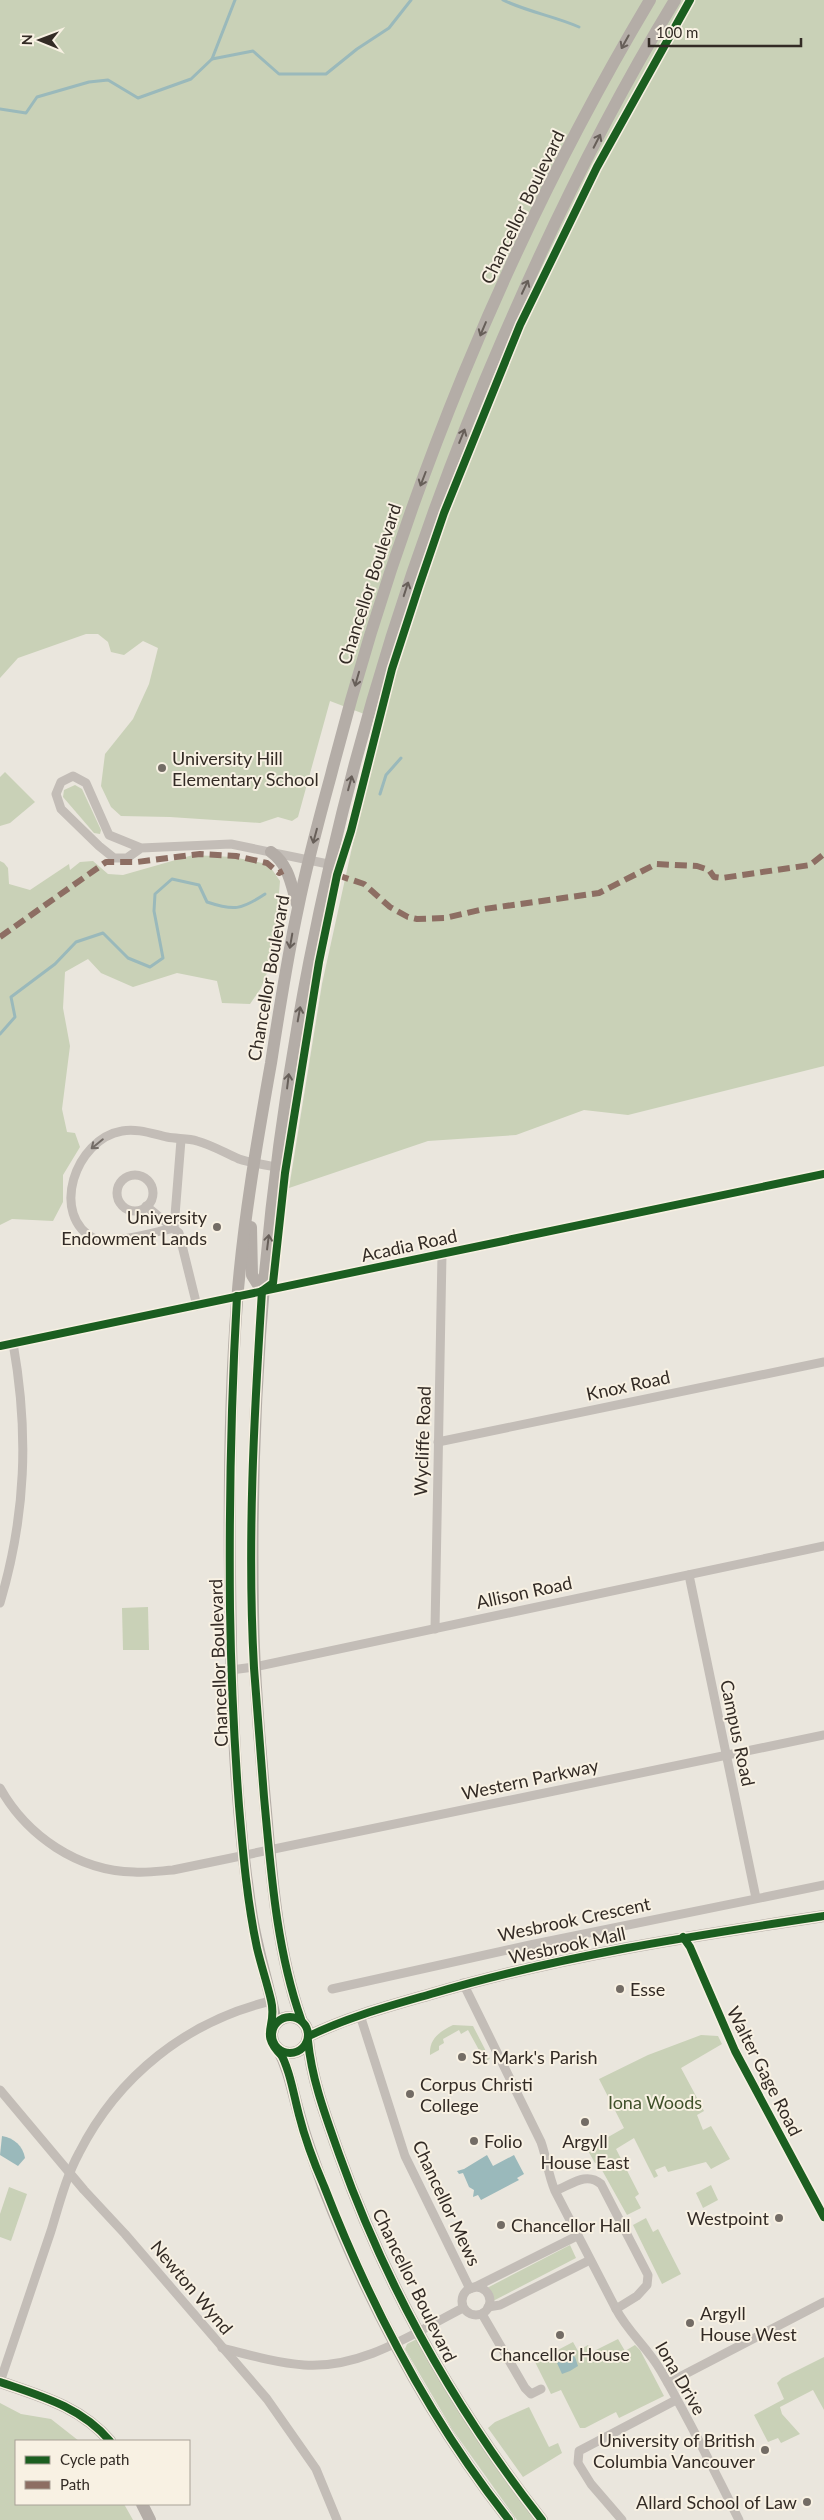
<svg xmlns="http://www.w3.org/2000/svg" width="824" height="2520" viewBox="0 0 824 2520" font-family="Lato,sans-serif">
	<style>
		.green { fill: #c9d1b7 }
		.water { fill: #9ab9bb }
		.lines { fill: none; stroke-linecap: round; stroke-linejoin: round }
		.stream { stroke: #9ab9bb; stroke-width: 3 }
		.street { stroke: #c3bdb7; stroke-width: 9 }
		.secondary { stroke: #b4ada7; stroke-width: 12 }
		.quiet { stroke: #8d6e63; stroke-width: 6; stroke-dasharray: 12 6; stroke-linecap: butt }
		.cycleway-casing { stroke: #f8f1e3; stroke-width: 11 }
		.cycleway { stroke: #1b5e20; stroke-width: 8 }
		.oneway { stroke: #675f59 }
		.oneway2 { stroke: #746d67 }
		.poi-dot { fill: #736c65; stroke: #f8f1e3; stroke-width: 2 }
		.labels { text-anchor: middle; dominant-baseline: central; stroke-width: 4; stroke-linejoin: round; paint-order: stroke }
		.street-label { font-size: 18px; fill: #332b25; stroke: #f8f1e3 }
		.poi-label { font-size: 18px; fill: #332b25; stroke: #f8f1e3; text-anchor: start }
		.park-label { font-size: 18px; fill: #3f512a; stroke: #f8f1e3 }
	</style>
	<rect width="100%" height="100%" fill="#eae6dd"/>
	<!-- green -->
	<g class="green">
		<polygon points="0,0 824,0 824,1066 628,1115 584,1110 516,1135 428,1141 289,1188 322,984 380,720 330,701 298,817 292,821 278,817 260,823 170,817 121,816 111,807 101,786 105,754 133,719 149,684 158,648 143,641 124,655 111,652 108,642 98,634 86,634 18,658 0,678"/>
		<polygon points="5,772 35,802 10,823 0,826 0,777"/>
		<polygon points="75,785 82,789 101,830 100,834 94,833 63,797 64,790"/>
		<polygon points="193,855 233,857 262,863 271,868 280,881 274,955 261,988 250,1004 222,1003 217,981 177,973 133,987 101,973 88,959 65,972 63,1008 70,1046 62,1109 67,1132 75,1133 80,1147 63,1175 63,1202 53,1221 12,1219 0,1225 0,861 4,863 8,868 9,884 30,890 69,864 70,870 80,862 93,861 108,874 123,875"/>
		<polygon points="148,1607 149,1650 123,1650 122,1608"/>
		<path d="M453,2025L473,2026L490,2059L485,2061L468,2030L461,2034L459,2030L443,2039L444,2043L439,2046V2050L430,2055C429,2039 439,2032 453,2025Z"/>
		<polygon points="701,2035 718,2036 722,2044 681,2068 704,2111 697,2115 703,2130 711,2126 730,2159 711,2169 706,2162 668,2172 665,2166 655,2170 658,2176 654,2178 634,2138 616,2149 639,2194 635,2197 641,2208 627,2215 598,2163 595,2163 587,2149 624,2128 599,2079 648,2055"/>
		<polygon points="711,2185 718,2200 703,2208 696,2193"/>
		<polygon points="9,2187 27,2194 11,2241 0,2237 0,2214"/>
		<polygon points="646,2218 653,2232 658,2229 681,2274 662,2284 633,2225"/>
		<polygon points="570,2245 576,2258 493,2301 487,2288"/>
		<polygon points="417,2339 537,2520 517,2520 452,2429 405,2349 407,2344"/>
		<polygon points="618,2339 625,2351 635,2345 640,2350 664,2396 619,2418 616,2412 585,2428 580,2428 561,2390 551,2394 535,2362 573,2342 578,2351 588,2345 592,2352"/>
		<polygon points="824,2357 824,2410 813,2390 780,2407 782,2414 800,2434 781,2443 778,2438 768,2442 754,2415 784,2399 777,2383 782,2378"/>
		<polygon points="0,2403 21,2414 51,2419 79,2441 16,2441 16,2504 124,2504 133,2520 0,2520"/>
		<polygon points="529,2407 549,2447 558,2443 562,2453 523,2477 488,2428 495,2422"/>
	</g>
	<!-- water -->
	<g class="water">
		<path d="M2,2136C14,2138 23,2146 25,2158L18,2166L0,2155Z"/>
		<polygon points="487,2155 493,2166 514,2155 524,2174 517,2178 519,2180 481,2200 478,2195 473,2197 474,2190 469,2187 463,2173 459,2174 457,2171 464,2169"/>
		<polygon points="571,2355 575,2357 578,2366 570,2371 562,2374 557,2363"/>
	</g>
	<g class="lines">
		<!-- stream -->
		<g class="stream">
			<path d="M503,0C528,12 554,16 579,27"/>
			<polyline points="212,59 235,0"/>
			<polyline points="0,109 26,113 37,97 89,82 108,80 138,98 191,79 212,59 253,51 279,74 326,74 357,49 389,28 411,0"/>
			<polyline points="380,794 386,775 401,758"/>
			<path d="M0,1034L15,1017L11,997L55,964L76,942L103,933L128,958L150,967L163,958L154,911L155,894L172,879L199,885L207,902C234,911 241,910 265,894"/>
		</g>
		<!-- street -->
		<g class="street">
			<polyline points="141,848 127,858 114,858 99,846 61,809 56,794 61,782 73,776 86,783 109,835 141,848 231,844 328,864"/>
			<circle cx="135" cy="1193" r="18"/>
			<polyline points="146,1206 179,1233 197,1306"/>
			<path d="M174,1228C158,1231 109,1246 95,1239C49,1216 75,1139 122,1131C137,1128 153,1134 167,1137C177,1139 188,1138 197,1141C212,1145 225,1153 239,1159C251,1163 264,1165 277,1167"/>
			<polyline points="174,1228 181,1140"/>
			<polyline points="0,1346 824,1174"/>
			<polyline points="438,1442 824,1362"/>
			<polyline points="689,1575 756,1898"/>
			<path d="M0,1603C26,1515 29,1433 13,1343"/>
			<polyline points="435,1629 442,1254"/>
			<polyline points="231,1670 254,1667 824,1546"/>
			<path d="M0,1788C27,1836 78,1871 134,1872C147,1873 160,1871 173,1870L824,1735"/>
			<polyline points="683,1937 690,1947 735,2051 824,2217"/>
			<path d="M463,1983L541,2142C547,2159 548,2175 555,2191L616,2309L637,2296L647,2285L648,2275L601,2184C586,2171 571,2185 555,2191"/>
			<polyline points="332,1989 530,1945 824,1885"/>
			<polyline points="360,2015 405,2156 470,2289"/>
			<polyline points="0,2090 84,2190 125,2234 267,2399 316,2469 337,2520"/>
			<circle cx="476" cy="2301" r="14"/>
			<polyline points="473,2288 577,2236"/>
			<polyline points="488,2307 500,2305 590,2260"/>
			<path d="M616,2309C628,2332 648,2348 661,2371C689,2419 714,2470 739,2520"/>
			<polyline points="482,2314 525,2388 531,2394 541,2389"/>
			<path d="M222,2348C249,2355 277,2363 304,2365C362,2369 414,2333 463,2308"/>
			<path d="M0,2382C17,2332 34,2281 51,2231C59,2205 66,2177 79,2153C118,2076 187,2021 271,2001"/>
			<polyline points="668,2383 824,2302"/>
			<polyline points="622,2520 591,2484 578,2463 579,2451 676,2400"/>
		</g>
		<!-- secondary -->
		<g class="secondary">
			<path d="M271,852C289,865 291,884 297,904"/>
			<polyline points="251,1227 252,1275 262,1291"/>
			<circle cx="290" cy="2035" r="18"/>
			<path d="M301,2019C278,1953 272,1882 266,1812C260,1745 254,1679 253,1612C245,1173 328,741 503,338C553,222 609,108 675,0"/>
			<path d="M274,2026V2013C267,1979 256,1946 251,1911C234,1800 231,1687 230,1575C229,1484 230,1393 237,1302C243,1222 257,1142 271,1063C279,1011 287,959 298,908C307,863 319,819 331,775C400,504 507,240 650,0"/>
			<path d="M309,2036C348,2017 389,2006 431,1994C559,1956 692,1936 824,1916"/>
			<path d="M308,2041C312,2081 326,2117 339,2154C386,2286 455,2409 542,2520"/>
			<path d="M278,2049C290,2071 293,2094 300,2117C306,2140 315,2163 323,2186C369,2304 430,2420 509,2520"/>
			<path d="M0,2382C41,2396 81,2407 110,2441"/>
			<polyline points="142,2504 150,2520"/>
		</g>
		<!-- quiet -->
		<g class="quiet">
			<polyline points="337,875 364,884 390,907 408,917 417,919 445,918 484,909 599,893 656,864 697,866 709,870 714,877 722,878 810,865 824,854"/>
			<polyline points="0,937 106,862 137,862 200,854 236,856 267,863 279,873 283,871"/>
		</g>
		<defs>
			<g id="cycleway">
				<polyline points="262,1291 273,1283 285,1173 319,962 337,875 351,831 392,669 419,586 444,513 520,325 597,167 690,0"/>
				<path d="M262,1291C254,1416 247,1543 254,1668C257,1711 261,1754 264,1797C271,1871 276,1948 301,2019"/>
				<path d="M237,1296C231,1401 229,1505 230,1609C231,1675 234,1740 239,1806C243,1853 247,1901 257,1948C261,1965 267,1983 271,2000C278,2028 258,2032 282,2056"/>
				<polyline points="0,1346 824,1174"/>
				<polyline points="683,1937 690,1947 735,2051 824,2217"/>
				<circle cx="290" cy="2035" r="18"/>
				<path d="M309,2036C348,2017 389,2006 431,1994C559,1956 692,1936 824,1916"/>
				<path d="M308,2041C312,2081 326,2117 339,2154C386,2286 455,2409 542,2520"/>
				<path d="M279,2050C290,2070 293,2092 299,2115C305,2139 314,2163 324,2186C370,2305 430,2420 509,2520"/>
				<path d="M0,2382C41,2396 81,2407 110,2441"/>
			</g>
		</defs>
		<!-- cycleway casing -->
		<use href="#cycleway" class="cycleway-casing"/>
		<!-- cycleway -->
		<use href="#cycleway" class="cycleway"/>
	</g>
	<!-- one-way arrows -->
	<defs><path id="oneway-shaft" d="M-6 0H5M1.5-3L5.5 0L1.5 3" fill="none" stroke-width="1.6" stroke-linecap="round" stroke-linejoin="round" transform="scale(1.25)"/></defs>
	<g class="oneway">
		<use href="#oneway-shaft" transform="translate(625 42) rotate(119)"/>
		<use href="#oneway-shaft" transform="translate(597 141) rotate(-63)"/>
		<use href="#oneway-shaft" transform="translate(525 287) rotate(-65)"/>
		<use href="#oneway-shaft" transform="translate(483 329) rotate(113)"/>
		<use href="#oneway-shaft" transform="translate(462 436) rotate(-68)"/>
		<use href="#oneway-shaft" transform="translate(423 479) rotate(111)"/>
		<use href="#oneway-shaft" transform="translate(406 589) rotate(-72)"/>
		<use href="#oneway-shaft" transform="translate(357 679) rotate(106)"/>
		<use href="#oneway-shaft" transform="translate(350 783) rotate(-75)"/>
		<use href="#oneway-shaft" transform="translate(315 836) rotate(105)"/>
		<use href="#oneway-shaft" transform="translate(291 941) rotate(100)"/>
		<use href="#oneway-shaft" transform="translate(299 1014) rotate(-80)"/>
		<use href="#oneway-shaft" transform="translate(288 1081) rotate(-83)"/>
		<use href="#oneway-shaft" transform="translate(268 1242) rotate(-83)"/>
	</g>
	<use class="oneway2" href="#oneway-shaft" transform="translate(97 1144) rotate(141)"/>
	<!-- markers -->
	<g class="poi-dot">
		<circle cx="162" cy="768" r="5"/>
		<circle cx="217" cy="1227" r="5"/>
		<circle cx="620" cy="1989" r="5"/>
		<circle cx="462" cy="2057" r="5"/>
		<circle cx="410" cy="2094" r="5"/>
		<circle cx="585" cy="2122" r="5"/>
		<circle cx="474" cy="2141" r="5"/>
		<circle cx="779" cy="2218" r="5"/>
		<circle cx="501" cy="2225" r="5"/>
		<circle cx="690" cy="2323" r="5"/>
		<circle cx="560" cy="2335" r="5"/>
		<circle cx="765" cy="2450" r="5"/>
		<circle cx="807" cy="2502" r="5"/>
	</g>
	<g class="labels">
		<!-- street labels -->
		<g class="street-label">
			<text transform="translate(522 207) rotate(-64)">Chancellor Boulevard</text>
			<text transform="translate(369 584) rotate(-72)">Chancellor Boulevard</text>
			<text transform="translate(268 978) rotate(-80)">Chancellor Boulevard</text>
			<text transform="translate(409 1245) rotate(-12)">Acadia Road</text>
			<text transform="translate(628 1385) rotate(-12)">Knox Road</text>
			<text transform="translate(422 1441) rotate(-88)">Wycliffe Road</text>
			<text transform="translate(524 1592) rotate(-12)">Allison Road</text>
			<text transform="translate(218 1663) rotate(-92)">Chancellor Boulevard</text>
			<text transform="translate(738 1733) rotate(78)">Campus Road</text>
			<text transform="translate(530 1779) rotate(-12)">Western Parkway</text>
			<text transform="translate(574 1919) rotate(-12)">Wesbrook Crescent</text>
			<text transform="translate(567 1945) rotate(-12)">Wesbrook Mall</text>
			<text transform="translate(765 2071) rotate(63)">Walter Gage Road</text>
			<text transform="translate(447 2203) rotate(65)">Chancellor Mews</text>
			<text transform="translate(415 2285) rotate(64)">Chancellor Boulevard</text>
			<text transform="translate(192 2287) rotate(50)">Newton Wynd</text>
			<text transform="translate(681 2378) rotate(60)">Iona Drive</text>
		</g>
		<!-- poi labels -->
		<g class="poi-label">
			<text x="172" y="758">University Hill<tspan x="172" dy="21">Elementary School</tspan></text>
			<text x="207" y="1217" text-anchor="end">University<tspan x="207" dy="21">Endowment Lands</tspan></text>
			<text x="630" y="1989">Esse</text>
			<text x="472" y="2057">St Mark's Parish</text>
			<text x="420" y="2084">Corpus Christi<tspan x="420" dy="21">College</tspan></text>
			<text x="484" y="2141">Folio</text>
			<text x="585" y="2141" text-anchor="middle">Argyll<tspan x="585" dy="21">House East</tspan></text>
			<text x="769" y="2218" text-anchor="end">Westpoint</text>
			<text x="511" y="2225">Chancellor Hall</text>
			<text x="700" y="2313">Argyll<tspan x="700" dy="21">House West</tspan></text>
			<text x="560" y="2354" text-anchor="middle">Chancellor House</text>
			<text x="755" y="2440" text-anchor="end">University of British<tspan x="755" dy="21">Columbia Vancouver</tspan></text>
			<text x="797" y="2502" text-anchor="end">Allard School of Law</text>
		</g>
		<!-- park labels -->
		<g class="park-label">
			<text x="655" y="2102">Iona Woods</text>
		</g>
	</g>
	<!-- legend -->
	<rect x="15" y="2440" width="175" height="65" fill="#f8f1e3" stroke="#a9a297"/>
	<rect x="25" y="2456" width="25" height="8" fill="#1b5e20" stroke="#a9a297"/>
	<text x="60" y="2465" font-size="15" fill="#332b25">Cycle path</text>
	<rect x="25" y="2481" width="25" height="8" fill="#8d6e63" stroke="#a9a297"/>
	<text x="60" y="2490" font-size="15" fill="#332b25">Path</text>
	<!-- north arrow -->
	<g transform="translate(40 40) rotate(271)" stroke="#f8f1e3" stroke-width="4" paint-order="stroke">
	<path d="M0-4L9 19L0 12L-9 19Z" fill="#332b25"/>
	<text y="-8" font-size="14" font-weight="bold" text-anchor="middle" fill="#332b25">N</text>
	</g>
	<!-- scale -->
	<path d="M649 38v8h152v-8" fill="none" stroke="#332b25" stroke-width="2.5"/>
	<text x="656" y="38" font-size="15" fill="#332b25" stroke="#f8f1e3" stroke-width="4" paint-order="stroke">100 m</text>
</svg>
